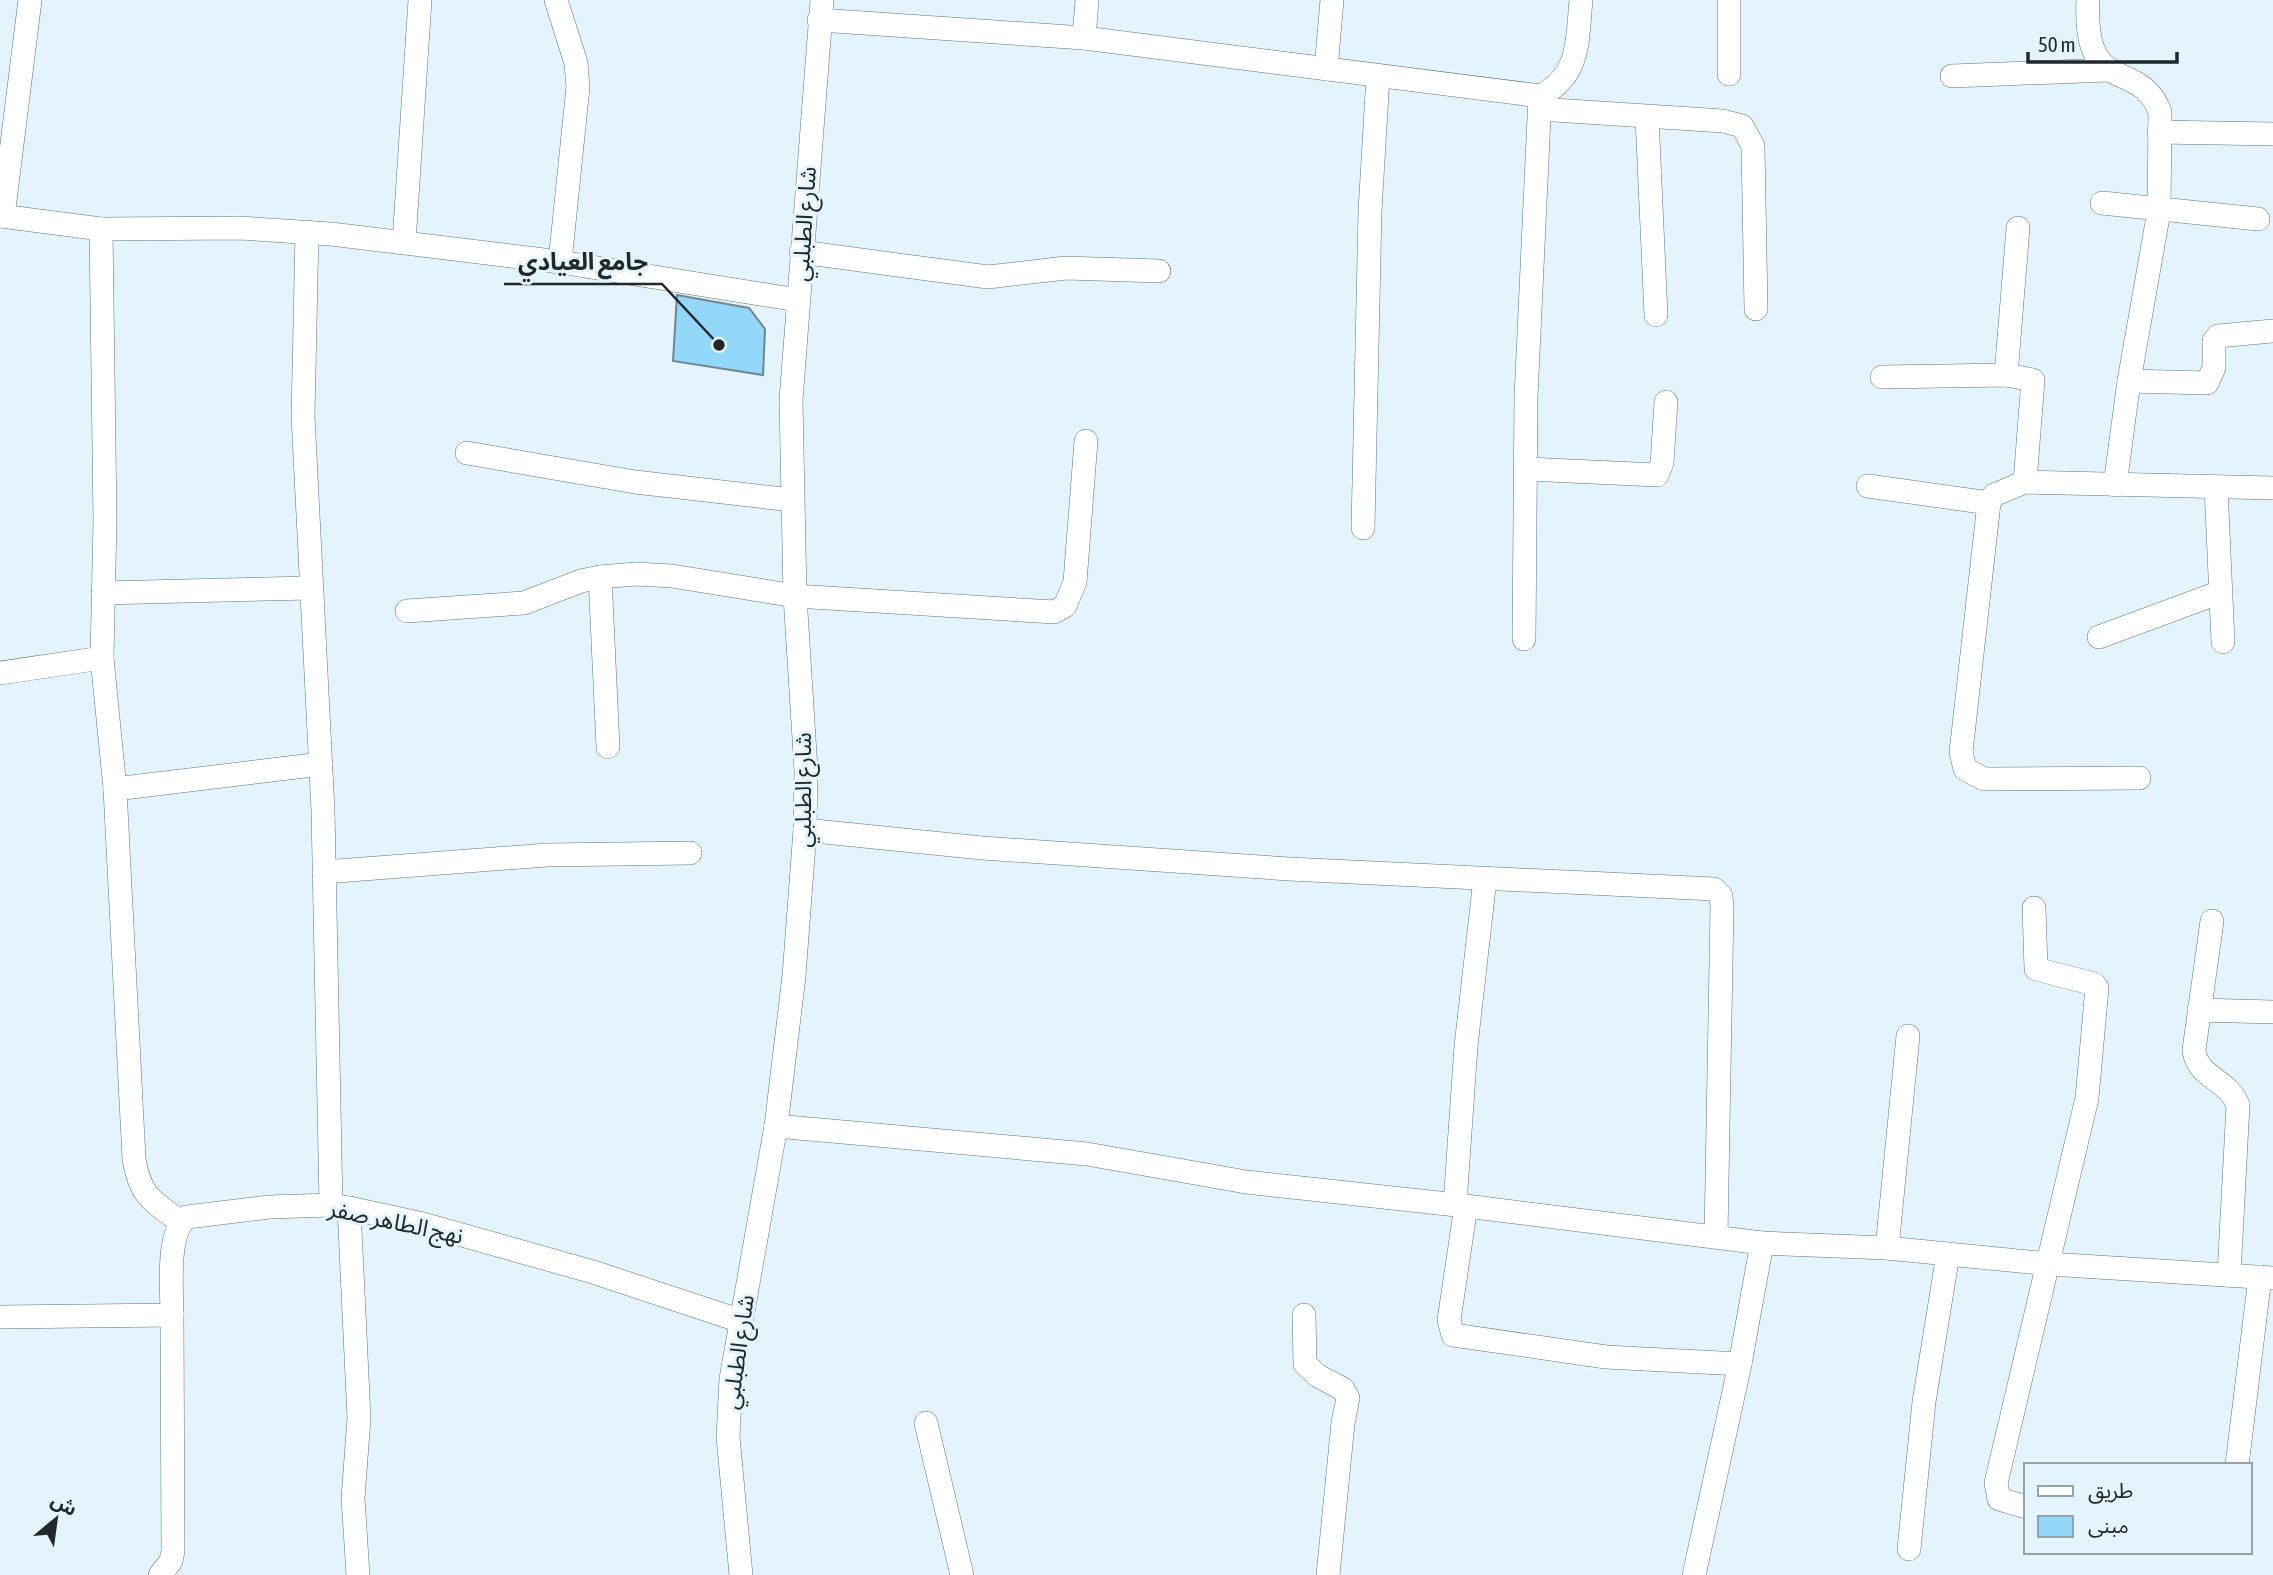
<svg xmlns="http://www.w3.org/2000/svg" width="2273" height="1575" viewBox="0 0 2273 1575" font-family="'Asap Condensed','Noto Sans Arabic',sans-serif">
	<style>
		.building { fill: #93d8fa; stroke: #728690; stroke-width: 2 }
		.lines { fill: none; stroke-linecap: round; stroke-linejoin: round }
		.minor-casing { stroke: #60737c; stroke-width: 24 }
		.minor { stroke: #fff; stroke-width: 23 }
		.labels { text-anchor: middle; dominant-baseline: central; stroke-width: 6; stroke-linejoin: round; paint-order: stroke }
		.street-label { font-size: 23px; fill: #20282c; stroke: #e3f4fd }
		.leader { fill: none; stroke: #20282c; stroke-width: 2.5 }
		.callout-dot { fill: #20282c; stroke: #e3f4fd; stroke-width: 2.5 }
		.callout-label { font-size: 24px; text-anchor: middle; font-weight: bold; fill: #20282c; stroke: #e3f4fd; stroke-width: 6; stroke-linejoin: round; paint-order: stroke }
	</style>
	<rect width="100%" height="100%" fill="#e3f4fd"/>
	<!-- building -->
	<polygon class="building" points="677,295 749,308 765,329 763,375 673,361"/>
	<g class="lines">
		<defs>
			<g id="minor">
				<polyline points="556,0 576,63 578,87 560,262"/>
				<path d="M2088,0C2083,100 2139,56 2160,112L2159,211L2129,381L2115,485"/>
				<path d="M819,20L1084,38L1540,96C1581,75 1577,40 1581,0"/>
				<polyline points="1084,38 1087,0"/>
				<polyline points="1326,69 1332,0"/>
				<polyline points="1729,74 1729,0"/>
				<polyline points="1952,76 2108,70"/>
				<polyline points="1539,109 1723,121 1742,126 1753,146 1756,309"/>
				<polyline points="1647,117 1656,315"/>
				<polyline points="2159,132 2273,134"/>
				<polyline points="2102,203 2258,219"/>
				<polyline points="0,216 101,229 240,228 331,234 560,262 798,300"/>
				<polyline points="3,216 30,0"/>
				<polyline points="307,232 303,416 323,811 331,1205"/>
				<polyline points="404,242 420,0"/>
				<polyline points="801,252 988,277 1066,268 1159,271"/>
				<polyline points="2006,375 2018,228"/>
				<polyline points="1882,377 2006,375 2033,380 2025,482"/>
				<polyline points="2129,381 2207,383 2214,368 2214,341 2218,336 2273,331"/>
				<polyline points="467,453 635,482 792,500"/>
				<polyline points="1527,469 1657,475 1662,463 1666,402"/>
				<polyline points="1868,486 1989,503 1994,495 2025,482 2273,488"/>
				<polyline points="2216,487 2223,642"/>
				<polyline points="1989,503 1961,752 1965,769 1984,779 2139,778"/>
				<polyline points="1363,528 1370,211 1378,76"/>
				<polyline points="103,593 310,588"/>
				<polyline points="407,611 524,603 581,581 600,577"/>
				<polyline points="2099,637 2218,593"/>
				<polyline points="1524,639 1526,397 1540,96"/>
				<path d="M102,658L115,789L134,1159C140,1196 152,1201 181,1222"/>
				<polyline points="0,673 102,658 105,520 101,229"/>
				<polyline points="608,747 600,577 636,574 672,576 795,596 1054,612 1065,606 1075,582 1086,441"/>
				<polyline points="115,789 321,764"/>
				<polyline points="805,830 982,848 1289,869 1714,889 1721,896 1722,907 1716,1236"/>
				<polyline points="324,872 547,855 690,853"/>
				<path d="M2212,921L2194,1050C2197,1078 2228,1079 2238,1105L2229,1275"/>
				<polyline points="2199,1010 2273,1012"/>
				<polyline points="776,1126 1087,1154 1246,1182 1466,1206 1762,1243 1887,1248 2049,1264 2273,1278"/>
				<polyline points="1455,1204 1466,1046 1485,879"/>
				<polyline points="1466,1206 1449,1320 1453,1335 1606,1357 1740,1364"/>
				<polyline points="349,1208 359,1418 353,1498 358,1575"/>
				<polyline points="1887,1248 1908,1036"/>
				<polyline points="1304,1315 1305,1364 1318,1376 1343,1389 1348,1398 1343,1423 1328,1575"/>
				<path d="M0,1317L172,1315C172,1289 166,1233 187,1217L269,1207L331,1205L349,1208L423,1224L593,1272L741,1321"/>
				<polyline points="926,1423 962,1575"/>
				<polyline points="2237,1465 2260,1277"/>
				<polyline points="2026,1507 1999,1499 1996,1483 2087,1098 2097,988 2094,984 2036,969 2034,908"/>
				<polyline points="1909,1549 1924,1402 1948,1254"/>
				<polyline points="160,1575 171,1561 173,1551 172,1315"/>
				<polyline points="741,1575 728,1437 731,1379 776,1126 794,976 805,830 806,770 795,596 791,400 822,0"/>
				<polyline points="1694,1575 1740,1364 1762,1243"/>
			</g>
		</defs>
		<!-- minor casing -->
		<use href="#minor" class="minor-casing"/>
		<!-- minor -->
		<use href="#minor" class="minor"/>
	</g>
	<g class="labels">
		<!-- street labels -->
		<g class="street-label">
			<text transform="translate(804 224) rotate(-86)">شارع الطبلبي</text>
			<text transform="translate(803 790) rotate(-90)">شارع الطبلبي</text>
			<text transform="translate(396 1222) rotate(12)">نهج الطاهر صفر</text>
			<text transform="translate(738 1352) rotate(-82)">شارع الطبلبي</text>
		</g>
	</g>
	<!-- callouts -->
	<path class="leader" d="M719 345L662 284H504"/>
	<circle class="callout-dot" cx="719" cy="345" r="7"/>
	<g class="callout-label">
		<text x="583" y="270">جامع العيادي</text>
	</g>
	<!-- legend -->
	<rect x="2024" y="1463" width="228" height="91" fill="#e3f4fd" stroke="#95a2a9" stroke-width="2"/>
	<rect x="2038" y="1486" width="35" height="10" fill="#ffffff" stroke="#95a2a9" stroke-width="2"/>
	<text x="2088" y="1498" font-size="21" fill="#20282c">طريق</text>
	<rect x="2038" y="1516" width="35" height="21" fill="#93d8fa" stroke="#95a2a9" stroke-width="2"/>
	<text x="2088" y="1533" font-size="21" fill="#20282c">مبنى</text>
	<!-- north arrow -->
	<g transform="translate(56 1519) rotate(29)" stroke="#e3f4fd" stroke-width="5" paint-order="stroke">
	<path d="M0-5L12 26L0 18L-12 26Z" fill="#20282c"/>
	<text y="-10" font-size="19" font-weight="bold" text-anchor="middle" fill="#20282c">ش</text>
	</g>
	<!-- scale -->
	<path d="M2028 52v10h149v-10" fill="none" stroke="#20282c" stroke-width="3.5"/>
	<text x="2038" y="52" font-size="21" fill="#20282c" stroke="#e3f4fd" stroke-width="5" paint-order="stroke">50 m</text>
</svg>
